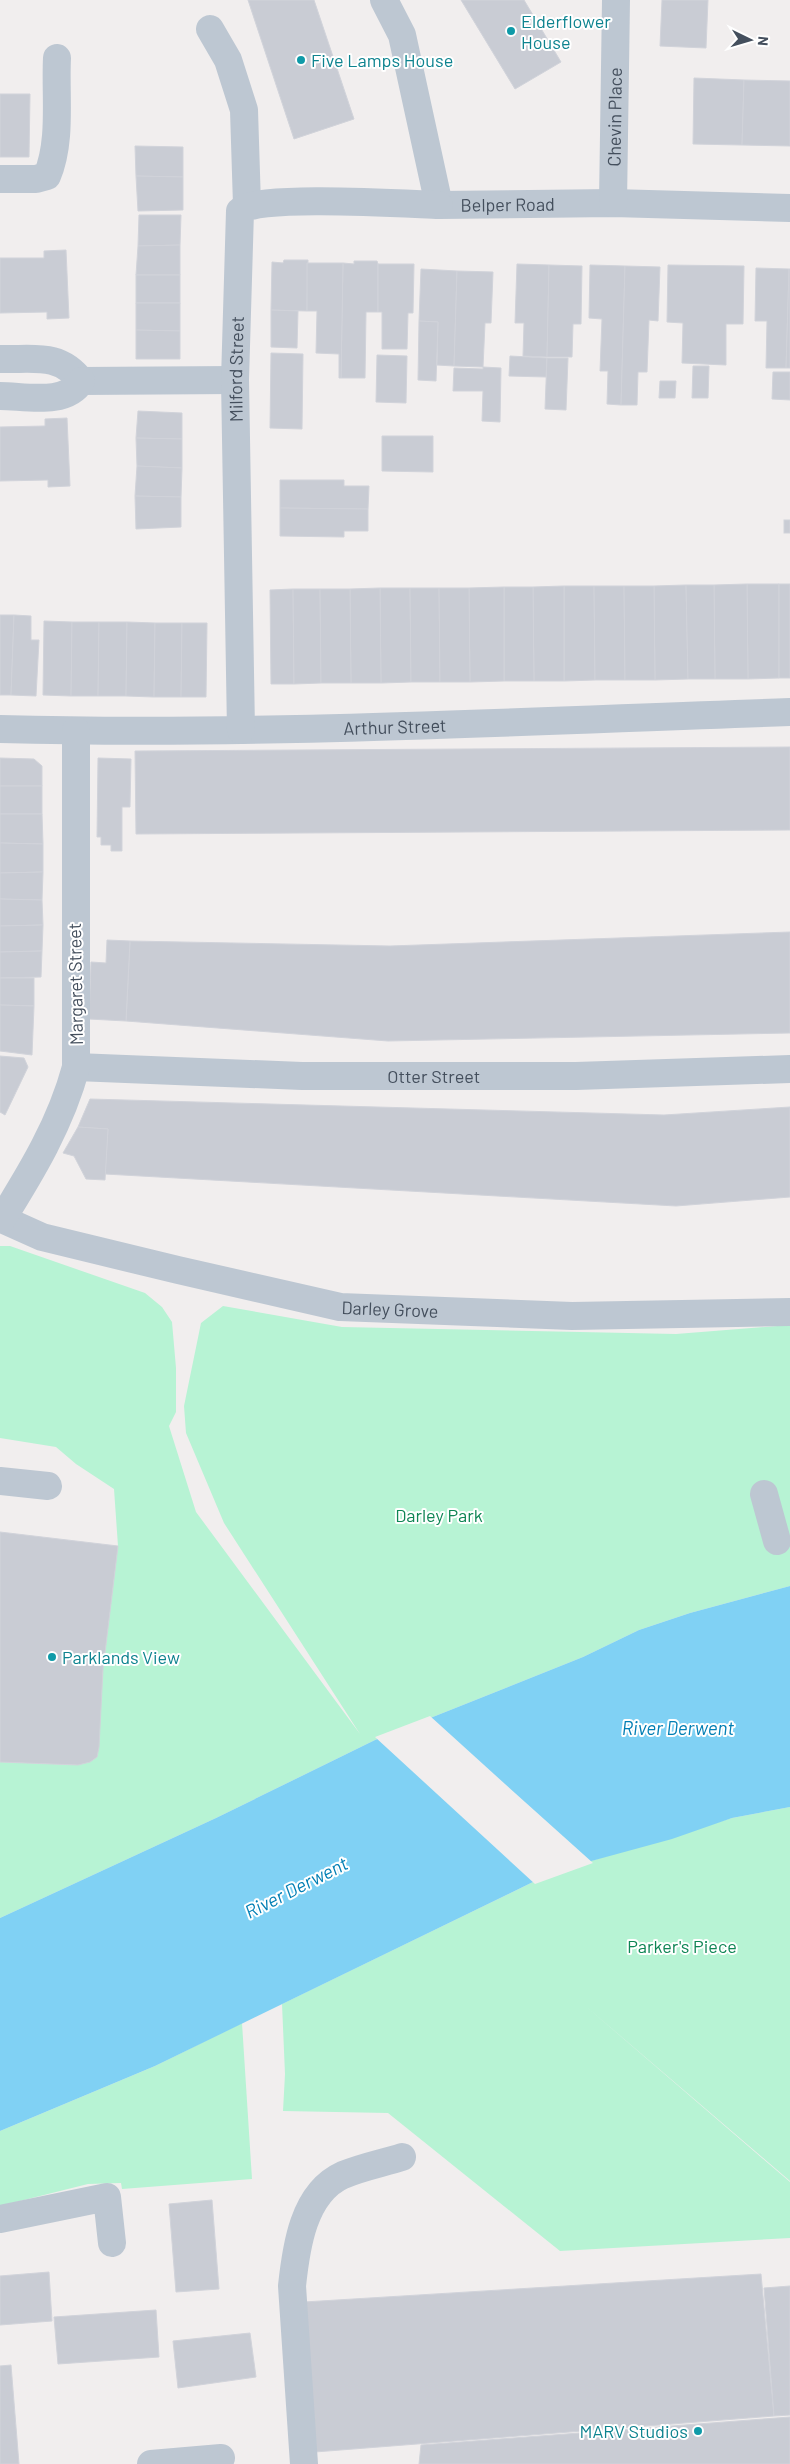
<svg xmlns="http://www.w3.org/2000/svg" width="790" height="2464" viewBox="0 0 790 2464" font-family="Barlow,sans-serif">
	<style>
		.green { fill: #b7f3d4 }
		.water { fill: #80d1f4 }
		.pier { fill: #f1eeee }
		.building { fill: #c9ccd4; stroke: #d1d3da }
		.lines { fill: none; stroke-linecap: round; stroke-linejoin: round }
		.minor { stroke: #bdc7d2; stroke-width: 28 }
		.culture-dot { fill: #0f9aa8; stroke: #fff; stroke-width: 2 }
		.labels { text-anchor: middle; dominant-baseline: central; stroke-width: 4; stroke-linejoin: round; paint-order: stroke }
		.culture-label { font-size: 18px; fill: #0d838f; stroke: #fff; text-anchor: start }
		.street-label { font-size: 18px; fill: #444f5d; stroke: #fff }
		.park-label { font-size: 18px; fill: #0e8554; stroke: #fff }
		.water-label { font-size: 19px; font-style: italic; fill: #007eb4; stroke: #fff }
	</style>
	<rect width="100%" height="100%" fill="#f1eeee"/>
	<!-- green -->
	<g class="green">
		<polygon points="0,1246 10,1246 145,1293 162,1307 172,1322 176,1368 176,1412 169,1426 196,1512 360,1734 224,1523 186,1433 184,1406 201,1323 223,1306 342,1327 676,1334 790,1325 790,1586 690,1613 639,1630 583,1657 375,1740 216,1818 0,1918 0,1762 78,1765 97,1757 103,1669 118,1546 114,1489 76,1464 56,1447 0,1438"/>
		<polygon points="790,1807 790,2181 582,2003 790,2182 790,2238 560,2251 388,2113 283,2111 285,2074 282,2004 533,1882 584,1863 732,1818"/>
		<polygon points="242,2023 252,2179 122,2189 121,2183 88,2184 0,2206 0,2131 155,2066"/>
	</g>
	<!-- water -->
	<polygon class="water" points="790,1586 790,1807 732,1818 672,1839 584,1863 533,1882 155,2066 0,2131 0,1918 216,1818 375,1740 583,1657 639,1630 690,1613"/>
	<!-- pier -->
	<polygon class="pier" points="430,1716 505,1784 593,1863 535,1884 375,1737"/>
	<!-- building -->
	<g class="building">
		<polygon points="248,0 314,0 354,119 294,139"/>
		<polygon points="461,0 524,0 561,62 515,89"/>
		<polygon points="662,0 708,0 706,48 660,46"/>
		<polygon points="694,78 744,80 742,145 693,144"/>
		<polygon points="744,80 790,81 790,146 742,145"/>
		<polygon points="0,94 30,94 29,157 0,157"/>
		<polygon points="135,146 183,147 183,177 136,176"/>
		<polygon points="136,176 183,177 183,210 138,211"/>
		<polygon points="139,215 181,215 180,245 138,246"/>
		<polygon points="180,245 180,275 136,275 138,246"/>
		<polygon points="66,250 69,318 47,319 47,312 0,313 0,258 44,258 44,251"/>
		<polygon points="284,260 308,260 307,311 271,310 272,262 283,263"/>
		<polygon points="354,261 377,261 378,264 378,312 366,312 365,378 341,378 343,263 354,264"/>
		<polygon points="307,263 343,263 341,378 339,378 339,354 316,353 317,311 307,311"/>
		<polygon points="378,264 414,264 413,313 408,313 407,349 382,349 382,312 378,312"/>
		<polygon points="517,264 549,265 547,357 523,356 524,323 515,323"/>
		<polygon points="549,265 582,266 581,324 573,324 572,357 547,357"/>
		<polygon points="590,265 625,266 621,405 607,404 608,371 600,371 602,319 589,318"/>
		<polygon points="668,265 744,266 743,324 726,324 726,365 682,363 683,323 667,322"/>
		<polygon points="625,266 660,267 658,321 649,320 647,372 638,372 637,405 621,405"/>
		<polygon points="756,268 789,269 786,368 766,368 767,321 755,321"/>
		<polygon points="421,269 457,271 454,366 437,365 438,322 419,321"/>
		<polygon points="789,269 790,269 790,368 786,368"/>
		<polygon points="457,271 493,272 491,323 485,323 483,367 454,366"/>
		<rect x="136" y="275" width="44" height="28"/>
		<polygon points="136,303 180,303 180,331 136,330"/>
		<polygon points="271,310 298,311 297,348 271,347"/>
		<polygon points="419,321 438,322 436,381 418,380"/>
		<polygon points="136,330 180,331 180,359 136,359"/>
		<polygon points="271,353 303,354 302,429 270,428"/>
		<polygon points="377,355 407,356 406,403 376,402"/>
		<polygon points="510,356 547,358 546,377 509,376"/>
		<polygon points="547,358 568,358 566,410 545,409"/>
		<polygon points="693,366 709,366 708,398 692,398"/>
		<polygon points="483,367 501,368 500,422 482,421 483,391 453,391 454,368 483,369"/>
		<polygon points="773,372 790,372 790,400 772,399"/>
		<polygon points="660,381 676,381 675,398 659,398"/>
		<polygon points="138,411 182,413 182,439 136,438"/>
		<polygon points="67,418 70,486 48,487 48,480 0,481 0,427 45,426 45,419"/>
		<polygon points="382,436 433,436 433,472 382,471"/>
		<polygon points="136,438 182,439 182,468 137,466"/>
		<polygon points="137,466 182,468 181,497 135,496"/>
		<polygon points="280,480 344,480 344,486 369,486 368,509 280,508"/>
		<polygon points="135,496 181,497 181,527 136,529"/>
		<polygon points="280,508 368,509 368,531 344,531 344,537 280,536"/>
		<rect x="784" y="520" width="6" height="13"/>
		<polygon points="747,584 779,584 779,678 748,679"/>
		<polygon points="747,584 748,679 715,679 714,585"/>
		<rect x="779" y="584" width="11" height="94"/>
		<polygon points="686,585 688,679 655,680 654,586"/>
		<polygon points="686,585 714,585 715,679 688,679"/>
		<polygon points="564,586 594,586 595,680 564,681"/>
		<polygon points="564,586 564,681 534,681 533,587"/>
		<polygon points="594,586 624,586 625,680 595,680"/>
		<polygon points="624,586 654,586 655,680 625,680"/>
		<polygon points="504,587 533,587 534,681 504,681"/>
		<polygon points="504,587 504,681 470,682 469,588"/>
		<polygon points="380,588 410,588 411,682 381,683"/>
		<polygon points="380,588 381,683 351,683 350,589"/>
		<polygon points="410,588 439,588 440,682 411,682"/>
		<polygon points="439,588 469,588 470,682 440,682"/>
		<polygon points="293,589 294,684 271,684 270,590"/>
		<polygon points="293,589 320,589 321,683 294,684"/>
		<polygon points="320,589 350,589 351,683 321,683"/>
		<polygon points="0,615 14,615 11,695 0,695"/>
		<polygon points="14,615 31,616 31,640 39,640 36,696 11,695"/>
		<polygon points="44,621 72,622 71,696 43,695"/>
		<polygon points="72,622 99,622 98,696 71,696"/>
		<polygon points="99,622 127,622 126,696 98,696"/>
		<polygon points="127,622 155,623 154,697 126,696"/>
		<polygon points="155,623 182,623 181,697 154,697"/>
		<polygon points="182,623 207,623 206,697 181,697"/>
		<polygon points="790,747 790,830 136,834 135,751"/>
		<polygon points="0,758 34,759 42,766 42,786 0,786"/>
		<polygon points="98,758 131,759 130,807 122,807 122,851 111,851 111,845 101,845 101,837 97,837"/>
		<rect x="0" y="786" width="42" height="28"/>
		<polygon points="0,814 42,814 43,844 0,843"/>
		<polygon points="0,843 43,844 43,872 0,873"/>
		<polygon points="43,872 42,900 0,899 0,873"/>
		<polygon points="0,899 42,900 43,925 0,926"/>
		<polygon points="43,925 42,951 0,952 0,926"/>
		<polygon points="790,932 790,1033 388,1041 126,1021 130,941 390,946"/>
		<polygon points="107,940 130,941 126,1021 89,1019 91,962 106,963"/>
		<polygon points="42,951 41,977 0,978 0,952"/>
		<polygon points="0,978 34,978 34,1006 0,1005"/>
		<polygon points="0,1005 34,1006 32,1055 0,1051"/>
		<polygon points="0,1056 24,1058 28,1067 5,1115 0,1112"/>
		<polygon points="90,1099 664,1115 790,1107 790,1197 676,1206 105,1174 108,1129 78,1127"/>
		<polygon points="78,1127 108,1129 105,1180 86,1179 74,1156 63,1153"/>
		<polygon points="0,1532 118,1546 103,1669 99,1747 97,1757 90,1762 78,1765 0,1762"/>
		<polygon points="212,2200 219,2289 176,2292 169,2204"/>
		<polygon points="49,2272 52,2321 0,2325 0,2276"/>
		<polygon points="761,2274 774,2416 315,2452 304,2302"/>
		<polygon points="790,2286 790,2415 774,2416 764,2288"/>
		<polygon points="156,2310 159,2357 58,2364 54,2317"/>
		<polygon points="250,2333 256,2377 178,2388 173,2341"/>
		<polygon points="11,2365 19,2464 0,2464 0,2366"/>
		<polygon points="790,2417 790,2464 419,2464 421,2445"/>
	</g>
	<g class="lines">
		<!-- minor -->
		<g class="minor">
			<path id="s1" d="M384,0L402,35L439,205L613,203L790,208"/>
			<polyline points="210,29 228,60 244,110 247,205"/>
			<path d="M0,179H36L47,176C62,141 55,95 57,58"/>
			<path id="s2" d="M613,203L616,0"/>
			<path d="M0,359C33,360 59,352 81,381"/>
			<polyline points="81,381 235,380"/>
			<path d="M0,396C25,396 66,406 81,381"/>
			<path id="s3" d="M0,729C263,736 527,721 790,712"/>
			<path id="s4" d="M241,730L235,380L240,211C255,194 409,204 439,205"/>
			<path id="s5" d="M76,1067L302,1076H576L790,1069"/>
			<path id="s6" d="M2,1219L42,1237L178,1270L340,1307L572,1316L790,1312"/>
			<path d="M2,1219C32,1171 61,1123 76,1067V731"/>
			<polyline points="0,1481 48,1486"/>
			<polyline points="764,1494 777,1541"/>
			<polyline points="0,2219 107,2197 112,2243"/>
			<polyline points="151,2464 221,2458"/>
			<path d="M304,2464L292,2286C296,2248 303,2193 343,2175C362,2167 383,2163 402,2157"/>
		</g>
	</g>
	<!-- markers -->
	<g class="culture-dot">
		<circle cx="511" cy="31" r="5"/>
		<circle cx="301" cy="60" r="5"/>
		<circle cx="52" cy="1657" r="5"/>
		<circle cx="698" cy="2431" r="5"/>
	</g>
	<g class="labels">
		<!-- culture labels -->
		<g class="culture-label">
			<text x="521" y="21">Elderflower<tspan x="521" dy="21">House</tspan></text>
			<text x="311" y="60">Five Lamps House</text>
			<text x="62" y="1657">Parklands View</text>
			<text x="688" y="2431" text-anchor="end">MARV Studios</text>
		</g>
		<!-- street labels -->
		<g class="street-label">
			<text stroke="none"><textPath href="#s2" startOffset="86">Chevin Place</textPath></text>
			<text stroke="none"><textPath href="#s1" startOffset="282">Belper Road</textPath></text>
			<text stroke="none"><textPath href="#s4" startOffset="361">Milford Street</textPath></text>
			<text stroke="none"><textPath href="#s3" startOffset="395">Arthur Street</textPath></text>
			<text transform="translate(75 984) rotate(-91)">Margaret Street</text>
			<text stroke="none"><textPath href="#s5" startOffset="358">Otter Street</textPath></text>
			<text stroke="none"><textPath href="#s6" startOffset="400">Darley Grove</textPath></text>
		</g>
		<!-- park labels -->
		<g class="park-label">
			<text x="439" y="1515">Darley Park</text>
			<text x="682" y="1946">Parker's Piece</text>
		</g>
		<!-- water labels -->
		<g class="water-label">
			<text x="678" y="1727">River Derwent</text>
			<text transform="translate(296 1887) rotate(-27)">River Derwent</text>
		</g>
	</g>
	<!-- north arrow -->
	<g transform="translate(750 40) rotate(95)" stroke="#ffffff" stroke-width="4" paint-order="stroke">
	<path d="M0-4L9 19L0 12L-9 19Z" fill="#444f5d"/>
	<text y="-8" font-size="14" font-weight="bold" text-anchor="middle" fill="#444f5d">N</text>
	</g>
</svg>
